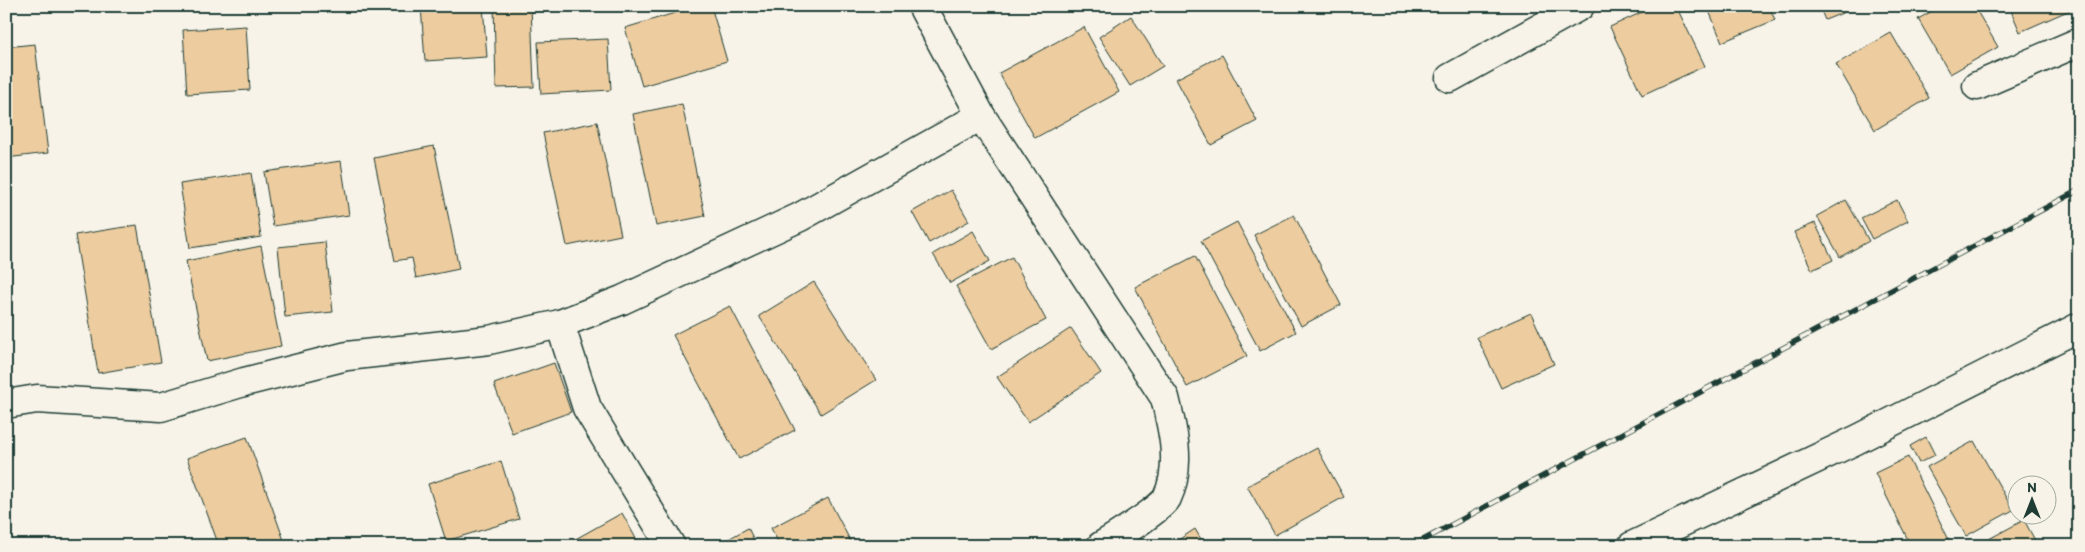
<svg xmlns="http://www.w3.org/2000/svg" width="2085" height="552" viewBox="0 0 2085 552" font-family="Itim,sans-serif">
	<style>
		.building { fill: #edcc9f; stroke: #1f3d34 }
		.lines { fill: none; stroke-linecap: round; stroke-linejoin: round }
		.minor-casing { stroke: #1f3d34; stroke-width: 31 }
		.minor { stroke: #f7f3e8; stroke-width: 28 }
		.rail-casing { stroke: #1f3d34; stroke-width: 5.5 }
		.rail { stroke: #f7f3e8; stroke-width: 4; stroke-dasharray: 11; stroke-linecap: butt }
	</style>
	<rect width="100%" height="100%" fill="#f7f3e8"/>
	<filter id="ink" filterUnits="userSpaceOnUse"><feTurbulence type="fractalNoise" baseFrequency=".02" numOctaves="2"/><feDisplacementMap in="SourceGraphic" scale="10" xChannelSelector="R" yChannelSelector="G"/><feConvolveMatrix kernelMatrix="1 2 1 2 8 2 1 2 1" color-interpolation-filters="sRGB"/></filter>
	<g filter="url(#ink)">
		<!-- building -->
		<g class="building">
			<polygon points="421,6 483,6 487,57 425,61"/>
			<polygon points="494,6 531,6 534,87 496,88"/>
			<polygon points="698,6 711,6 727,61 642,86 625,28"/>
			<polygon points="1655,6 1676,6 1705,66 1642,95 1610,27"/>
			<polygon points="1707,6 1769,6 1775,20 1722,42"/>
			<polygon points="1819,6 1860,6 1825,20"/>
			<polygon points="1941,6 1974,6 1998,47 1950,74 1918,19"/>
			<polygon points="2009,6 2079,6 2020,32"/>
			<polygon points="1131,16 1163,66 1130,86 1099,37"/>
			<polygon points="246,26 250,90 187,94 183,30"/>
			<polygon points="1084,27 1119,92 1035,138 999,73"/>
			<polygon points="1891,33 1929,98 1875,130 1836,64"/>
			<polygon points="608,39 611,90 541,94 538,42"/>
			<polygon points="35,44 48,153 6,158 6,47"/>
			<polygon points="1222,55 1257,121 1211,145 1176,79"/>
			<polygon points="682,104 705,216 656,226 633,114"/>
			<polygon points="597,122 621,235 567,246 543,133"/>
			<polygon points="434,146 459,269 416,278 412,258 395,261 374,158"/>
			<polygon points="341,161 349,215 273,226 264,172"/>
			<polygon points="251,173 261,237 190,248 180,184"/>
			<polygon points="951,190 969,221 929,243 912,212"/>
			<polygon points="1846,200 1869,241 1840,257 1817,216"/>
			<polygon points="1897,200 1908,221 1872,239 1861,218"/>
			<polygon points="1294,215 1341,305 1301,326 1254,235"/>
			<polygon points="1237,222 1296,332 1260,351 1201,241"/>
			<polygon points="1815,223 1833,260 1812,270 1794,232"/>
			<polygon points="137,225 161,362 98,373 75,235"/>
			<polygon points="973,231 990,261 950,283 933,254"/>
			<polygon points="325,242 333,312 285,317 278,247"/>
			<polygon points="261,246 281,346 207,361 186,261"/>
			<polygon points="1195,256 1247,356 1187,387 1135,287"/>
			<polygon points="1012,257 1046,320 991,349 956,286"/>
			<polygon points="814,282 876,380 821,414 759,316"/>
			<polygon points="730,306 795,430 739,459 673,335"/>
			<polygon points="1531,313 1554,364 1501,388 1477,337"/>
			<polygon points="1071,328 1101,373 1028,422 997,377"/>
			<polygon points="554,363 571,412 512,433 494,384"/>
			<polygon points="247,437 286,546 219,546 187,458"/>
			<polygon points="1926,437 1935,455 1919,463 1910,446"/>
			<polygon points="1974,441 2013,510 1966,536 1927,467"/>
			<polygon points="1317,448 1344,497 1275,535 1247,486"/>
			<polygon points="1908,457 1952,546 1911,546 1875,473"/>
			<polygon points="501,461 519,519 446,541 428,484"/>
			<polygon points="828,498 853,546 780,546 771,528"/>
			<polygon points="622,513 640,546 575,546 572,541"/>
			<polygon points="2024,520 2038,546 1976,546"/>
			<polygon points="748,528 757,546 716,546"/>
			<polygon points="1195,529 1205,546 1169,546"/>
		</g>
		<g class="lines">
			<defs>
				<g id="minor">
					<path d="M922,6L981,116L1165,398C1173,430 1182,466 1167,498C1162,508 1113,539 1101,546"/>
					<polyline points="1450,78 1580,6"/>
					<polyline points="1977,86 2079,42"/>
					<polyline points="560,324 587,408 671,546"/>
					<polyline points="6,404 37,399 161,407 244,382 347,356 489,340 560,324 622,300 800,217 981,116"/>
					<polyline points="1632,546 1856,440 2079,327"/>
				</g>
			</defs>
			<!-- minor casing -->
			<use href="#minor" class="minor-casing"/>
			<!-- minor -->
			<use href="#minor" class="minor"/>
			<defs>
				<polyline id="rail" points="1412,546 2079,190"/>
			</defs>
			<!-- rail casing -->
			<use href="#rail" class="rail-casing"/>
			<!-- rail -->
			<use href="#rail" class="rail"/>
		</g>
	</g>
	<!-- margin -->
	<rect width="2085" height="552" fill="none" stroke="#f7f3e8" stroke-width="25"/>
	<rect x="12" y="12" width="2060" height="527" fill="none" stroke="#1f3d34" stroke-width="2" filter="url(#ink)"/>
	<!-- north arrow -->
	<g transform="translate(2032 500)"><circle r="24" fill="#f7f3e8" stroke="#a1aaa0"/>
	<path d="M0-4L9 19L0 12L-9 19Z" fill="#1f3d34"/>
	<text y="-8" font-size="14" font-weight="bold" text-anchor="middle" fill="#1f3d34">N</text>
	</g>
</svg>
